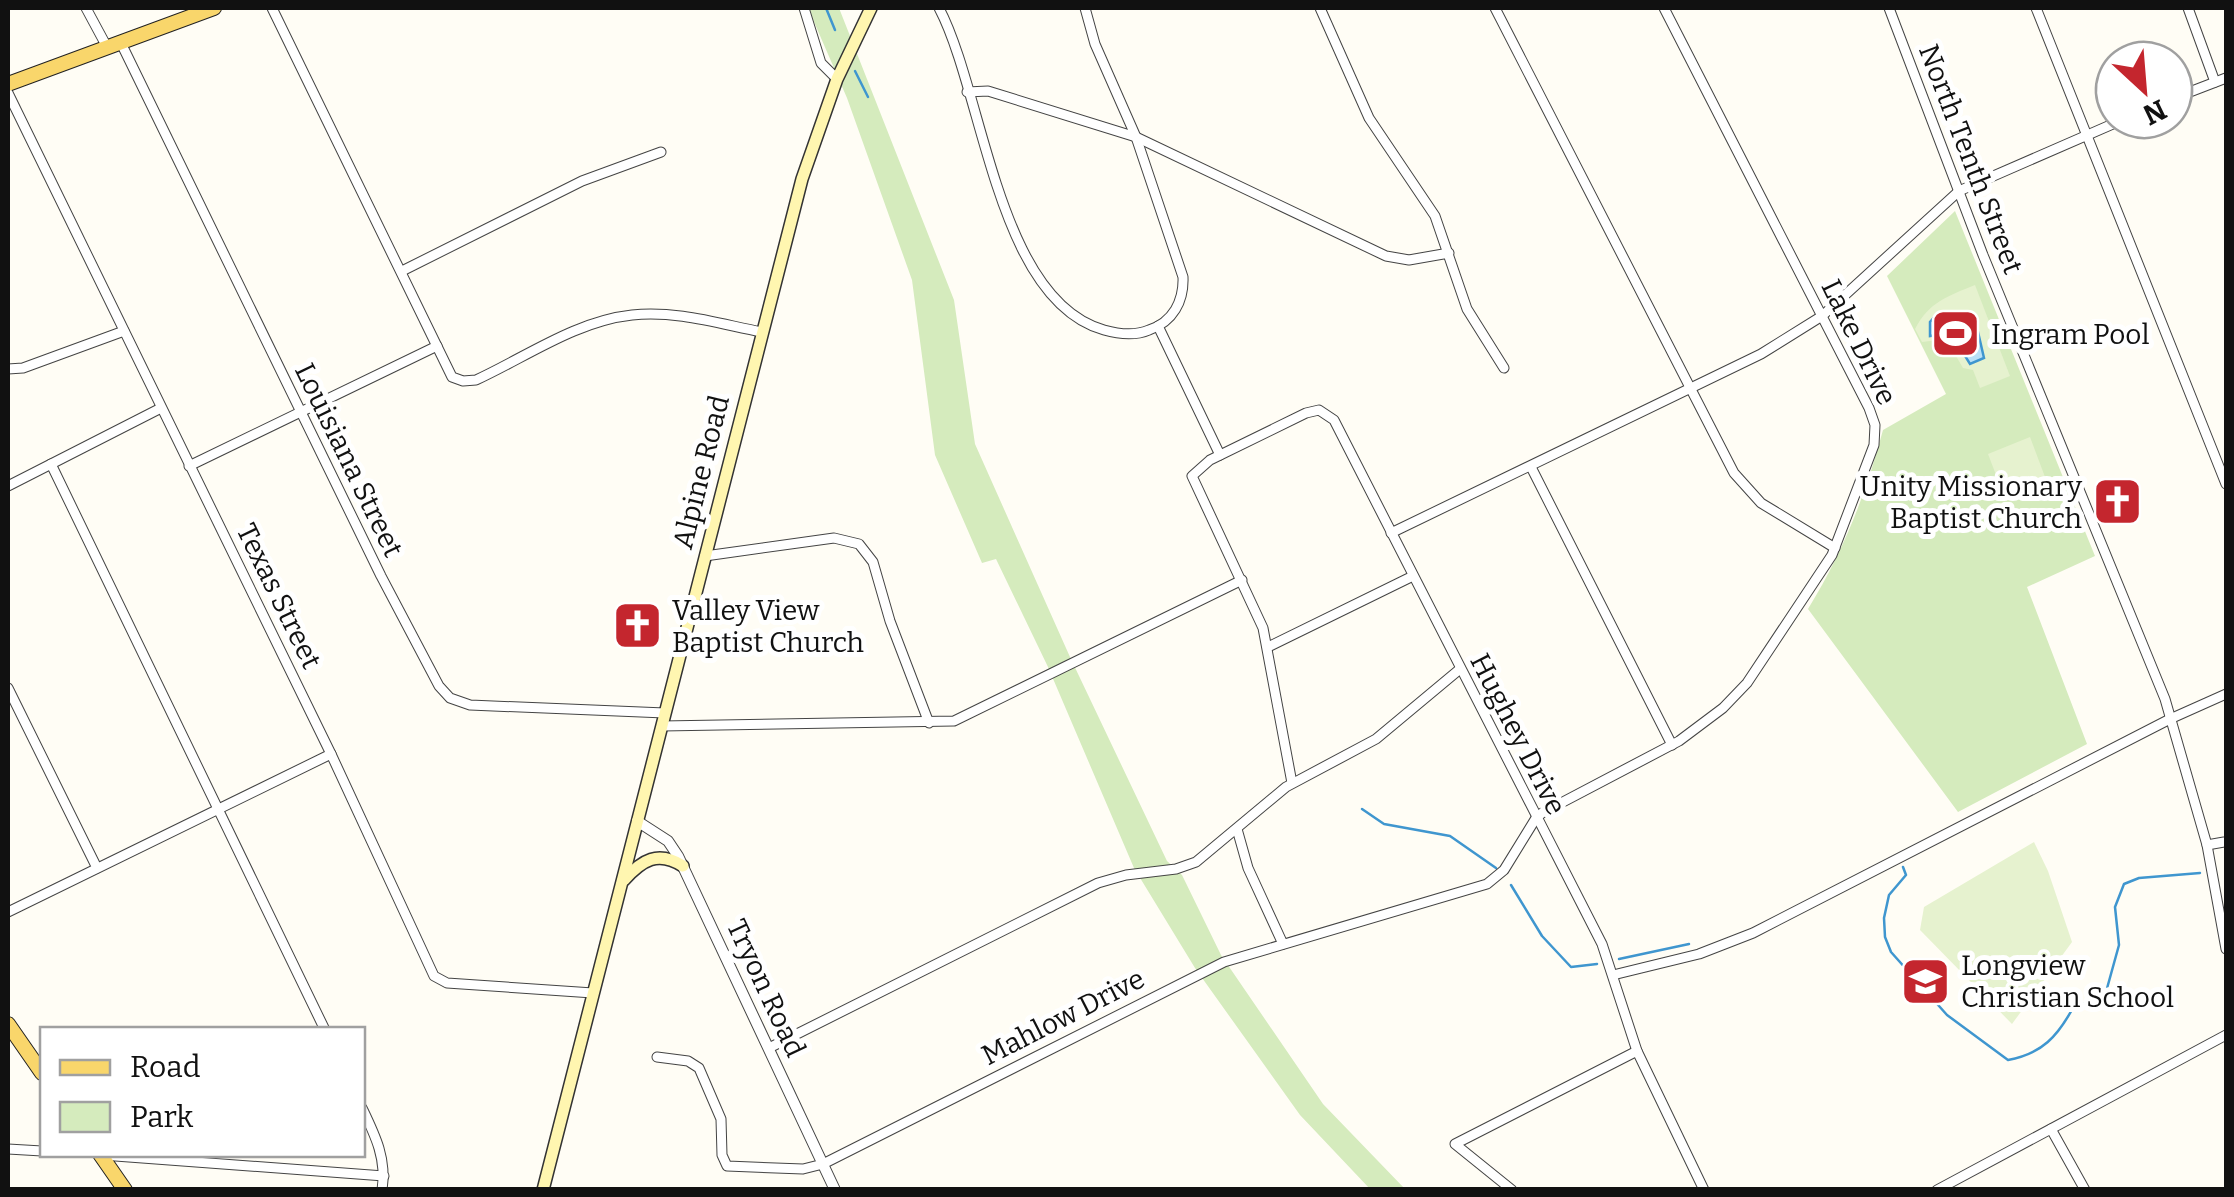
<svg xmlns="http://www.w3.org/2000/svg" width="2234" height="1197" viewBox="0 0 2234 1197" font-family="Bitter,serif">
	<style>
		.park { fill: #d5ebbd }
		.pitch { fill: #e6f2cf }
		.water { fill: #b9e0f7; stroke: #3f96cf; stroke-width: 2.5 }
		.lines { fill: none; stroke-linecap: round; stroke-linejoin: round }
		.stream { stroke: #3f96cf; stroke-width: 2.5 }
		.minor-casing { stroke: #444; stroke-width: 11 }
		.tertiary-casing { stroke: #444; stroke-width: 12 }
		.secondary-casing { stroke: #333; stroke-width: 14 }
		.primary-casing { stroke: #222; stroke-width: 16 }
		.minor { stroke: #fff; stroke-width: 9 }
		.tertiary { stroke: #fff; stroke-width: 10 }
		.secondary { stroke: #fff6b0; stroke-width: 11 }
		.primary { stroke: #f9d66b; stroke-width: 14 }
		.labels { text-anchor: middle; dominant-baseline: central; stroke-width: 10; stroke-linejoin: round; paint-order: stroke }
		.street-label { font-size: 28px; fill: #111; stroke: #fff }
		.poi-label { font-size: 28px; fill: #111; stroke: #fff; text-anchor: start }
	</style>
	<rect width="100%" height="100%" fill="#fffdf5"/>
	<!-- park -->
	<g class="park">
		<polygon points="808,8 839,8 954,300 975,444 1070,657 1167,861 1182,875 1221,955 1323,1104 1405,1189 1370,1189 1300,1115 1195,968 1134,868 1048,667 996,559 982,563 935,455 912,280 847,98"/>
		<path d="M1955,211L2095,556L2027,587L2087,744L1958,812L1808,609C1843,552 1866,494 1883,430L1946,394L1887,276Z"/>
	</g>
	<!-- pitch -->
	<g class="pitch">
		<path d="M1975,285L2010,376L1980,388L1973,370L1963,368L1946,339L1922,342L1915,329C1929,302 1948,296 1975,285Z"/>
		<polygon points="2030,437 2048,485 2006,501 1988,454"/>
		<polygon points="2034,842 2048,871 2072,942 2012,1024 1920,930 1924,907"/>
	</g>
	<!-- water -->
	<polygon class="water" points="1937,314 1949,327 1972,317 1975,319 1984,358 1970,364 1951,333 1930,336 1930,322"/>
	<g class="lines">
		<!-- stream -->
		<g class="stream">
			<polyline points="826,8 835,30"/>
			<polyline points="855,71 868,97"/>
			<polyline points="1362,809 1384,824 1450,836 1496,868"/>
			<path d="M1903,867L1906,875L1889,895L1884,918L1885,937L1891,952L1947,1015L2008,1060C2042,1054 2058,1036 2074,1006L2099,1000L2106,992L2119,945L2115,907L2124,884L2139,878L2200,873"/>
			<polyline points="1511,885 1542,936 1571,967 1597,964"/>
			<polyline points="1619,959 1689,944"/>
		</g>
		<defs>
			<g id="minor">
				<polyline points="86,8 107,47"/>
				<path d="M272,8L452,377L463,381L476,380C526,357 576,321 632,315C675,310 720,324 762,332"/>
				<polyline points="804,8 821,63 837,79"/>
				<path d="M939,8C984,93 997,300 1104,330C1118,334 1135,336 1149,330C1173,322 1184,301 1183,277L1136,137L1095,44L1085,8"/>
				<polyline points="1320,8 1369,118 1435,216 1467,309 1504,368"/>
				<polyline points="1495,8 1734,473 1761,503 1835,548"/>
				<polyline points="1889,8 1983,255 2165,699 2207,845 2226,949"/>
				<polyline points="2036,8 2226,484"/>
				<polyline points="2188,8 2215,82"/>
				<polyline points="121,43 381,576 439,686 450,698 470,705 665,713"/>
				<polyline points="967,92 988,91 1136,137 1386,256 1409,260 1449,253"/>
				<polyline points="8,93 331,754 434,976 447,983 593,993"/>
				<polyline points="2174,98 2226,78"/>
				<polyline points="402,271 582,181 661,152"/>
				<polyline points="1158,326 1220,455"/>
				<polyline points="8,369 23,368 124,331"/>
				<polyline points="51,464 325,1030"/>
				<polyline points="189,466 437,346"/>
				<polyline points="1531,467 1672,745"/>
				<polyline points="8,486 161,408"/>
				<polyline points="1391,533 1761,354 1822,316 1959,191 2122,120"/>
				<polyline points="705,556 834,538 859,544 873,562 890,621 929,723"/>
				<polyline points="1268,647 1413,576"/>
				<polyline points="8,688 97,868"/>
				<polyline points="662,726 954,721 1242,580"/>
				<polyline points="1292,783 1263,628 1192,476 1210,460 1306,413 1319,410 1334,420 1602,944 1637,1051 1704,1190"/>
				<polyline points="1237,829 1248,868 1283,944"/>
				<polyline points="2207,845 2224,842"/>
				<polyline points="8,912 331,754"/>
				<polyline points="1613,975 1699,954 1753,933 2170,719 2226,694"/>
				<polyline points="769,1048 1098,883 1126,875 1176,869 1196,862 1286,787 1376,739 1460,669"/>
				<polyline points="657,1057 688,1061 699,1068 721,1119 722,1155 727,1166 803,1169 823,1164 1224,962 1487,884 1504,870 1536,818 1542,813 1679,741 1723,708 1747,683 1832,555 1874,445 1875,425 1869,408 1664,8"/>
				<path d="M362,1108C375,1135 387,1159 382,1190"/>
				<polyline points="2051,1129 2085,1190"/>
				<polyline points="8,1149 42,1151"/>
				<polyline points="102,1155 384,1176"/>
				<polyline points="1512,1190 1455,1144 1637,1051"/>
				<polyline points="1937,1190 2226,1035"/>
			</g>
			<polyline id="tertiary" points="637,821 668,841 678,856 835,1190"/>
			<g id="secondary">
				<path d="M624,880C642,860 658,850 683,866"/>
				<polyline points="543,1190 802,179 837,79 871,8"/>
			</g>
			<g id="primary">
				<polyline points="8,84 214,8"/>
				<polyline points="8,1024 42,1073"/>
				<polyline points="100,1154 125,1190"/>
			</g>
		</defs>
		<!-- minor casing -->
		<use href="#minor" class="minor-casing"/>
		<!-- tertiary casing -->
		<use href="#tertiary" class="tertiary-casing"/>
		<!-- secondary casing -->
		<use href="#secondary" class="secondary-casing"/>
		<!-- primary casing -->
		<use href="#primary" class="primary-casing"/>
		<!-- minor -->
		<use href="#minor" class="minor"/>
		<!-- tertiary -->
		<use href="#tertiary" class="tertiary"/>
		<!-- secondary -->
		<use href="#secondary" class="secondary"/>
		<!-- primary -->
		<use href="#primary" class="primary"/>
	</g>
	<!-- icons -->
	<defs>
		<symbol id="stadium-square" viewBox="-11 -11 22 22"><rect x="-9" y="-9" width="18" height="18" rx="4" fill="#c4262e" stroke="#fff"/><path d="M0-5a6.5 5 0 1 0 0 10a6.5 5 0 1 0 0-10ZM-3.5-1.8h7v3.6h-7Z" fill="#fff"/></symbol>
		<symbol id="church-square" viewBox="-11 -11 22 22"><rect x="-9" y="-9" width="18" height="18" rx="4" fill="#c4262e" stroke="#fff"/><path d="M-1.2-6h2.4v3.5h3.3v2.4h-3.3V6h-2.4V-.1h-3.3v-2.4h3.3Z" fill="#fff"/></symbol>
		<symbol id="school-square" viewBox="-11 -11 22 22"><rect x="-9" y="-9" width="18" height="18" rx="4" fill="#c4262e" stroke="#fff"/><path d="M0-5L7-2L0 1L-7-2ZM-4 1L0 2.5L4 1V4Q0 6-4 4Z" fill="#fff"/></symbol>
	</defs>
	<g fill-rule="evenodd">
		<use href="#stadium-square" x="1928" y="306" width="55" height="55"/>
		<use href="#church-square" x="2090" y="474" width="55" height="55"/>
		<use href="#church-square" x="610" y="598" width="55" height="55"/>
		<use href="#school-square" x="1898" y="954" width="55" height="55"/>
	</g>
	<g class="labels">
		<!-- street labels -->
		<g class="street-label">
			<text transform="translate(1971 159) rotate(69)">North Tenth Street</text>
			<text transform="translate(1859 342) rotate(64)">Lake Drive</text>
			<text transform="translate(349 460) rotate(64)">Louisiana Street</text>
			<text transform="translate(701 472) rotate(-76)">Alpine Road</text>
			<text transform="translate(279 596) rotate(64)">Texas Street</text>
			<text transform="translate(1518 734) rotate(63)">Hughey Drive</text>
			<text transform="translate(766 988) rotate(65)">Tryon Road</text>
			<text transform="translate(1063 1017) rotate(-27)">Mahlow Drive</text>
		</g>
		<!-- poi labels -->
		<g class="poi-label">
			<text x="1991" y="334">Ingram Pool</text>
			<text x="2082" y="486" text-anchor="end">Unity Missionary<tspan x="2082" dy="32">Baptist Church</tspan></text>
			<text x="672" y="610">Valley View<tspan x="672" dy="32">Baptist Church</tspan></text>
			<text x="1961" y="965">Longview<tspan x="1961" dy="32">Christian School</tspan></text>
		</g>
	</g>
	<!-- border -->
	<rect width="2234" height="1197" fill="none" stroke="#111111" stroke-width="20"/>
	<!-- legend -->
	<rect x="40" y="1027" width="325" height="130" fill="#ffffff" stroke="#a0a0a0" stroke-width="2.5"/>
	<rect x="60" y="1060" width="50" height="15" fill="#f9d66b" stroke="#a0a0a0" stroke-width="2.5"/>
	<text x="130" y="1077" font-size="30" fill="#111111">Road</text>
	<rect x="60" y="1102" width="50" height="30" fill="#d5ebbd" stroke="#a0a0a0" stroke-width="2.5"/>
	<text x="130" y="1127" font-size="30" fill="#111111">Park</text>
	<!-- north arrow -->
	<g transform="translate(2144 90) rotate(154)"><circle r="48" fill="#ffffff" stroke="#a0a0a0" stroke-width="2.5"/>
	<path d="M0-8L18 38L0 25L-18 38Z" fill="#c4262e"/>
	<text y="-15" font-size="28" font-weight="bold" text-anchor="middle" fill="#111111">N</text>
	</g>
</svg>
